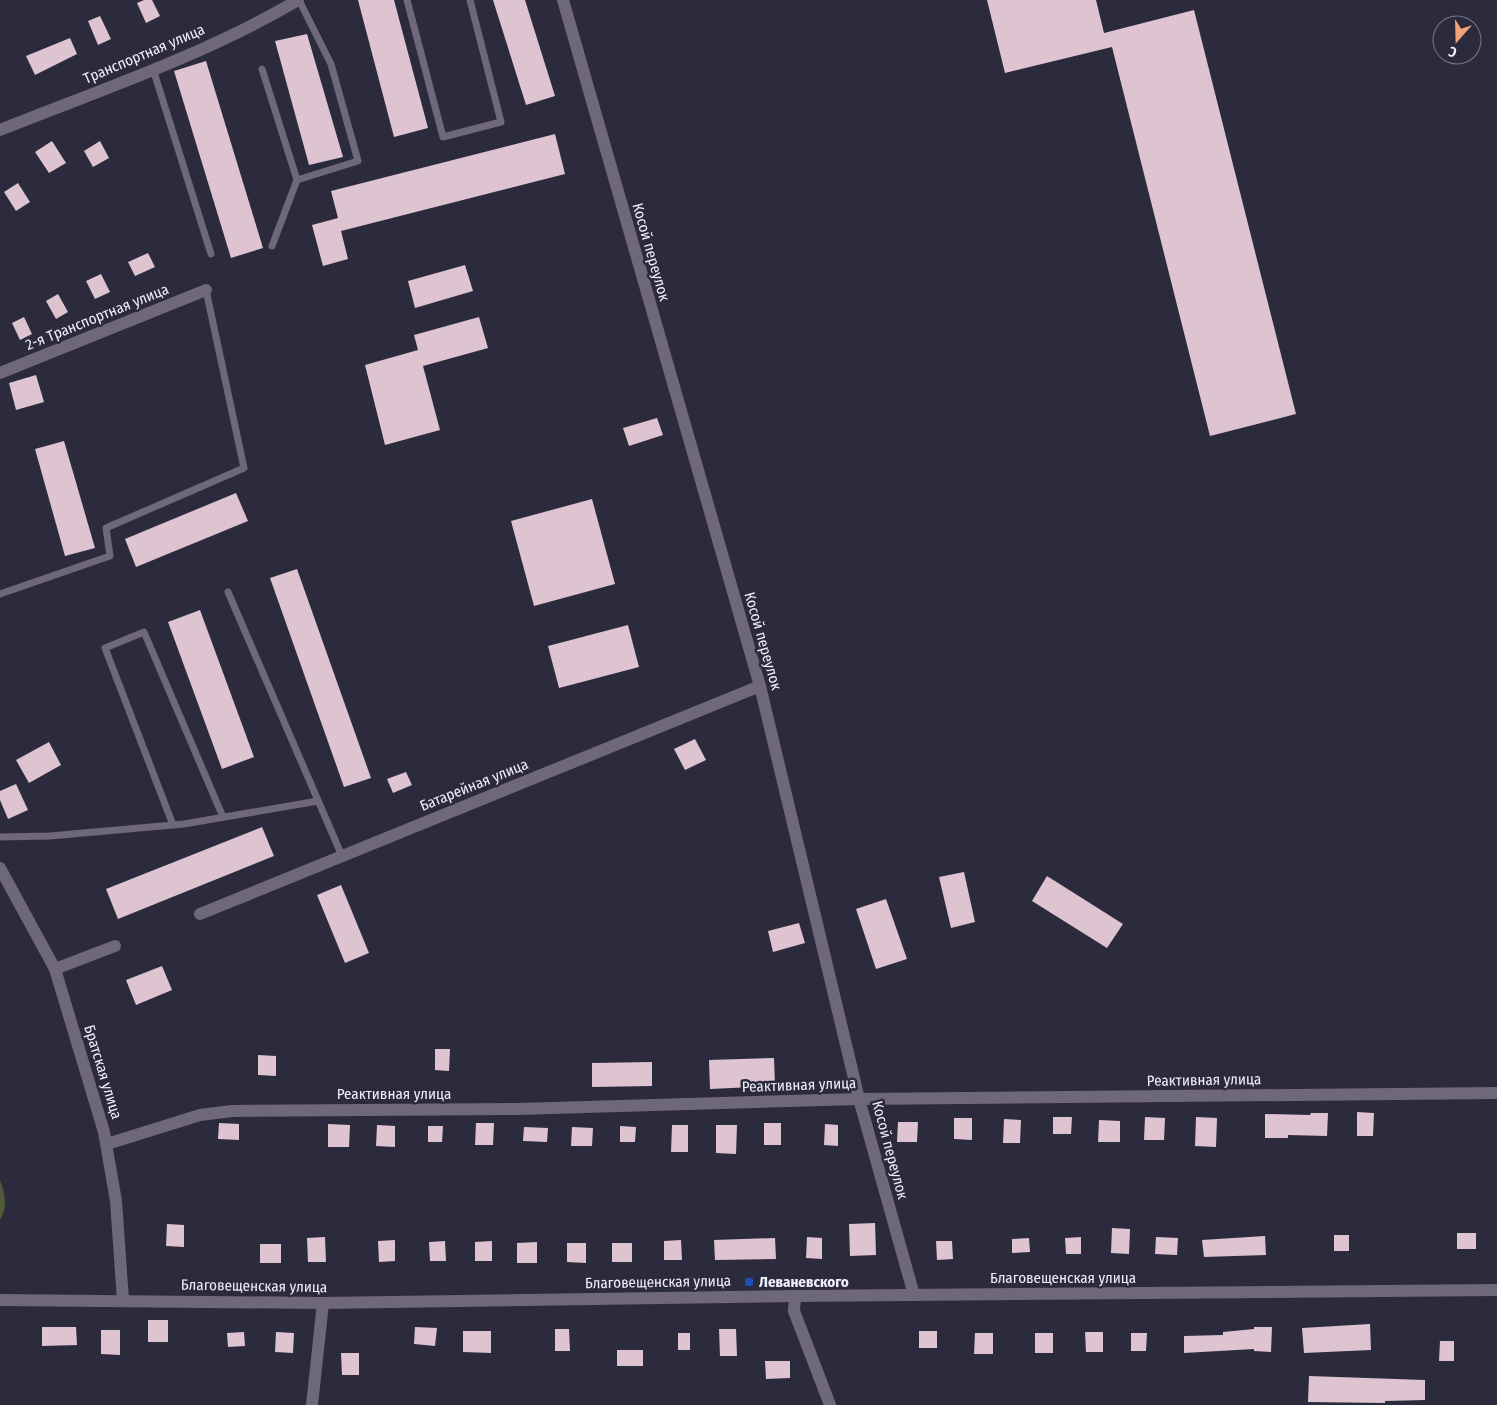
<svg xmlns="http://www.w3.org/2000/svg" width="1497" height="1405" viewBox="0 0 1497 1405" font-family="'Fira Sans Condensed',sans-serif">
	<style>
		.garden { fill: #505a36 }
		.building { fill: #dec3d0 }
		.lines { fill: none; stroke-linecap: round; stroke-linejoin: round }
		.lane { stroke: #6f677a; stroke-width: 7 }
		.street { stroke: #6f677a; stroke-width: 12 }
		.transit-dot { fill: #1a4fb4; stroke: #2c2b3e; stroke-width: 2 }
		.labels { text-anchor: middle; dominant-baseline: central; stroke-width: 5; stroke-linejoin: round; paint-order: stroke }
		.street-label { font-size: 15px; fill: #efeffc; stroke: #2c2b3e }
		.poi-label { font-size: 15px; font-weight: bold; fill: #efeffc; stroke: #2c2b3e; text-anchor: start }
	</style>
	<rect width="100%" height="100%" fill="#2c2b3e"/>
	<!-- garden -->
	<path class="garden" d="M0,1180C5,1193 8,1208 0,1220Z"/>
	<!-- building -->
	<g class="building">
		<polygon points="144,0 152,0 160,16 146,23 137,3"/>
		<polygon points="358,0 394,0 428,128 394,137"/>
		<polygon points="493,0 525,0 555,96 526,105"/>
		<polygon points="987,0 1096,0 1104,33 1194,10 1296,414 1210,436 1112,47 1005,73"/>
		<polygon points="100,16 111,39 98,45 88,21"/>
		<polygon points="307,34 343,157 309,165 275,41"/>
		<polygon points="70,38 77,54 35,75 26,56"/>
		<polygon points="206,61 263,248 231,258 174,71"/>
		<polygon points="555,134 565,174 341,231 348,259 323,266 312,225 338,218 331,191"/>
		<polygon points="52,141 66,163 49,173 35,152"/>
		<polygon points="100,141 109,158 93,167 84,151"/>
		<polygon points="18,183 30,202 16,211 4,192"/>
		<polygon points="148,253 155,267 135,276 128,262"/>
		<polygon points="465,265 473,291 415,308 408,281"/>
		<polygon points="101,274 110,292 95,299 86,281"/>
		<polygon points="58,294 68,312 56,319 46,301"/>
		<polygon points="24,317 32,334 20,340 12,323"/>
		<polygon points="479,317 488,348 423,366 440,430 385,445 365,365 418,350 414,335"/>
		<polygon points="36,375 44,402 16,410 9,383"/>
		<polygon points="657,418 663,435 629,446 623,428"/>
		<polygon points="64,441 95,548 65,556 35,449"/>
		<polygon points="236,493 248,521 136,567 125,539"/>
		<polygon points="592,499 615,584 534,606 511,521"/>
		<polygon points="297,569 371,778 344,787 270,578"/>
		<polygon points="200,610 254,757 222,769 168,622"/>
		<polygon points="628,625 639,667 559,688 548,646"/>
		<polygon points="695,739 706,760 685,770 674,749"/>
		<polygon points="49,742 61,765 29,783 16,760"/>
		<polygon points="406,772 412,785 393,793 387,779"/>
		<polygon points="16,784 28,810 8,819 0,800 0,791"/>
		<polygon points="262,827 274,856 118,919 106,889"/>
		<polygon points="964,872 975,922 951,928 939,877"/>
		<polygon points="1047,876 1123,924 1107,948 1032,901"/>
		<polygon points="341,885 369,953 345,963 317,895"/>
		<polygon points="886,899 907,959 876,969 856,909"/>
		<polygon points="799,923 805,943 773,952 768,931"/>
		<polygon points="162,966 172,990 136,1005 126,980"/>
		<polygon points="435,1049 450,1049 449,1071 435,1070"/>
		<polygon points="258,1055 276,1056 276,1076 258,1075"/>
		<polygon points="774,1058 775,1086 710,1089 709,1060"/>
		<polygon points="652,1062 652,1086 592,1087 592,1063"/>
		<polygon points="1357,1112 1374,1113 1373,1136 1357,1136"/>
		<polygon points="1311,1113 1328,1113 1327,1136 1288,1135 1288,1138 1265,1138 1265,1114 1310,1115"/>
		<polygon points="1053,1117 1072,1117 1071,1134 1053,1134"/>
		<polygon points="1145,1117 1165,1118 1164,1140 1144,1140"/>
		<polygon points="1196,1117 1217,1118 1216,1147 1195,1146"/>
		<polygon points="954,1118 972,1118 972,1140 954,1139"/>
		<polygon points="1004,1119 1021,1120 1020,1143 1003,1143"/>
		<polygon points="1099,1120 1120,1121 1120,1142 1098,1142"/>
		<polygon points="898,1122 918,1122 917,1142 897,1142"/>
		<polygon points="219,1123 239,1124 239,1140 218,1139"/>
		<polygon points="476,1123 494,1123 493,1145 475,1145"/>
		<rect x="764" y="1123" width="17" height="22"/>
		<polygon points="328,1124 350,1125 349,1147 328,1147"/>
		<polygon points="825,1124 838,1125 838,1146 824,1145"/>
		<polygon points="377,1125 395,1126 395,1147 376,1146"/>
		<polygon points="672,1125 688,1125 688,1152 671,1152"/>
		<polygon points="716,1125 737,1125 736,1154 716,1153"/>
		<polygon points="428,1126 443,1126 442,1142 428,1142"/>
		<polygon points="620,1126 636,1127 635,1142 620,1142"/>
		<polygon points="524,1127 548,1128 547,1142 523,1141"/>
		<polygon points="572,1127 593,1128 592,1146 571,1146"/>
		<polygon points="875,1223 876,1255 850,1256 849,1224"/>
		<polygon points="167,1224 184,1225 184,1247 166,1246"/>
		<polygon points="1112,1228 1130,1229 1129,1254 1111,1253"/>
		<rect x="1457" y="1233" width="19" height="16"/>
		<rect x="1334" y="1235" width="15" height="16"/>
		<polygon points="1265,1236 1266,1255 1204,1257 1202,1240"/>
		<polygon points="325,1237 326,1262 308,1262 307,1238"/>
		<polygon points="807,1237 822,1238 822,1259 806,1258"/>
		<polygon points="1081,1237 1081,1254 1066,1254 1065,1238"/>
		<polygon points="1156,1237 1178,1238 1177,1255 1155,1254"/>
		<polygon points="775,1238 776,1259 715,1260 714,1240"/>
		<polygon points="1029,1238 1030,1252 1012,1253 1012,1239"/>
		<polygon points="395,1240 395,1261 379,1262 378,1241"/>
		<polygon points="681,1240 682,1260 664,1260 664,1241"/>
		<polygon points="445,1241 446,1261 430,1261 429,1242"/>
		<polygon points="492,1241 492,1261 475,1261 475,1242"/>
		<polygon points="936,1241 952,1241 953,1259 937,1260"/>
		<polygon points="537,1242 537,1263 517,1263 517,1243"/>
		<polygon points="567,1243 586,1243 586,1263 567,1262"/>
		<rect x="612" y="1243" width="20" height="19"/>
		<rect x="260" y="1244" width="21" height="19"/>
		<rect x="148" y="1320" width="20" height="22"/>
		<polygon points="1370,1324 1371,1350 1304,1353 1302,1328"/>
		<polygon points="42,1327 76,1327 77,1345 42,1346"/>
		<polygon points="415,1327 437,1328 435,1346 414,1344"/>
		<polygon points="1254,1327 1272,1327 1271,1352 1254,1351 1254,1349 1184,1353 1184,1336 1223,1335 1223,1332 1254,1329"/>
		<polygon points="555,1329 569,1329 570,1351 555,1351"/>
		<polygon points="719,1329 736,1329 737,1356 720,1356"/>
		<polygon points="101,1330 120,1330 120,1355 101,1354"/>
		<polygon points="463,1331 491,1331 491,1353 463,1352"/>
		<rect x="919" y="1331" width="18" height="17"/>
		<polygon points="244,1332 245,1346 228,1347 227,1333"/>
		<polygon points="276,1332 294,1333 293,1353 275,1352"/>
		<polygon points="1085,1332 1103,1332 1103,1352 1086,1352"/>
		<rect x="678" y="1333" width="12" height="17"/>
		<polygon points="975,1333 993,1333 993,1354 974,1354"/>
		<rect x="1035" y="1333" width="18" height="20"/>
		<polygon points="1131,1333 1147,1333 1146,1351 1131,1351"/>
		<polygon points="1440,1341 1454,1341 1454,1361 1439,1361"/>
		<rect x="617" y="1350" width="26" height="16"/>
		<polygon points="341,1353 359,1353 359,1375 342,1375"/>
		<polygon points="765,1361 790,1361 790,1378 766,1379"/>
		<polygon points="1309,1376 1425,1380 1425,1400 1385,1401 1385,1403 1308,1402"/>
	</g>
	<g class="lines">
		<!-- lane -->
		<g class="lane">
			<polyline points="407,0 443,137 501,122 470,0"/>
			<polyline points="153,69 211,254"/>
			<polyline points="262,69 297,180 358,161 331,64 299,0"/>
			<polyline points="272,246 297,180"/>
			<polyline points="228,592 342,856"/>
			<polyline points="0,594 110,556 106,528 244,468 206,290"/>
			<polyline points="173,825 105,648 144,632 223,817"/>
			<polyline points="0,837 50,836 184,824 318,801"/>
		</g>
		<!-- street -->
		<g class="street">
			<polyline points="563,0 760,686 859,1099 914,1295"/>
			<path d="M0,130C100,90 205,55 298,0"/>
			<polyline points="0,373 206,290"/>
			<polyline points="0,868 55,969 104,1132 116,1201 123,1300"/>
			<polyline points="200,914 760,686"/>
			<polyline points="55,969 115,946"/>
			<polyline points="107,1144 200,1115 232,1111 518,1109 859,1099 1497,1093"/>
			<polyline points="795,1296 794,1311 830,1405"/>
			<polyline points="0,1300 323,1303 795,1296 1497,1290"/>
			<polyline points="312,1405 323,1303"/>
		</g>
	</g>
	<!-- markers -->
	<rect class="transit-dot" x="744" y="1277" width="10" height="10" rx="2.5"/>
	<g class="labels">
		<!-- street labels -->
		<g class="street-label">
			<text transform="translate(144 54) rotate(-23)">Транспортная улица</text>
			<text transform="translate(651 252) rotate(74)">Косой переулок</text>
			<text transform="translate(97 317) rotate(-22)">2-я Транспортная улица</text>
			<text transform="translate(763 641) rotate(74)">Косой переулок</text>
			<text transform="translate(474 785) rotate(-22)">Батарейная улица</text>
			<text transform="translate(103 1072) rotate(73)">Братская улица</text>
			<text transform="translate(1204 1080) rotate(-1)">Реактивная улица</text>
			<text transform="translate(799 1085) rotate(-2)">Реактивная улица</text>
			<text x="394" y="1094">Реактивная улица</text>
			<text transform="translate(890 1150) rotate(75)">Косой переулок</text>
			<text x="1063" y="1278">Благовещенская улица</text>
			<text transform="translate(658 1282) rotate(-1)">Благовещенская улица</text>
			<text transform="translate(254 1286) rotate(1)">Благовещенская улица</text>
		</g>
		<!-- poi labels -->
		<g class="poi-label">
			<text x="759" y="1282">Леваневского</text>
		</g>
	</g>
	<!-- north arrow -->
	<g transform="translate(1457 40) rotate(200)"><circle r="24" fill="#2c2b3e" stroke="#7a798a"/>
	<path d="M0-4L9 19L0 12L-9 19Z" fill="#efa377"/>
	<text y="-8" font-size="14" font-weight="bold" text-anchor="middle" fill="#efeffc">С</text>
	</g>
</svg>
